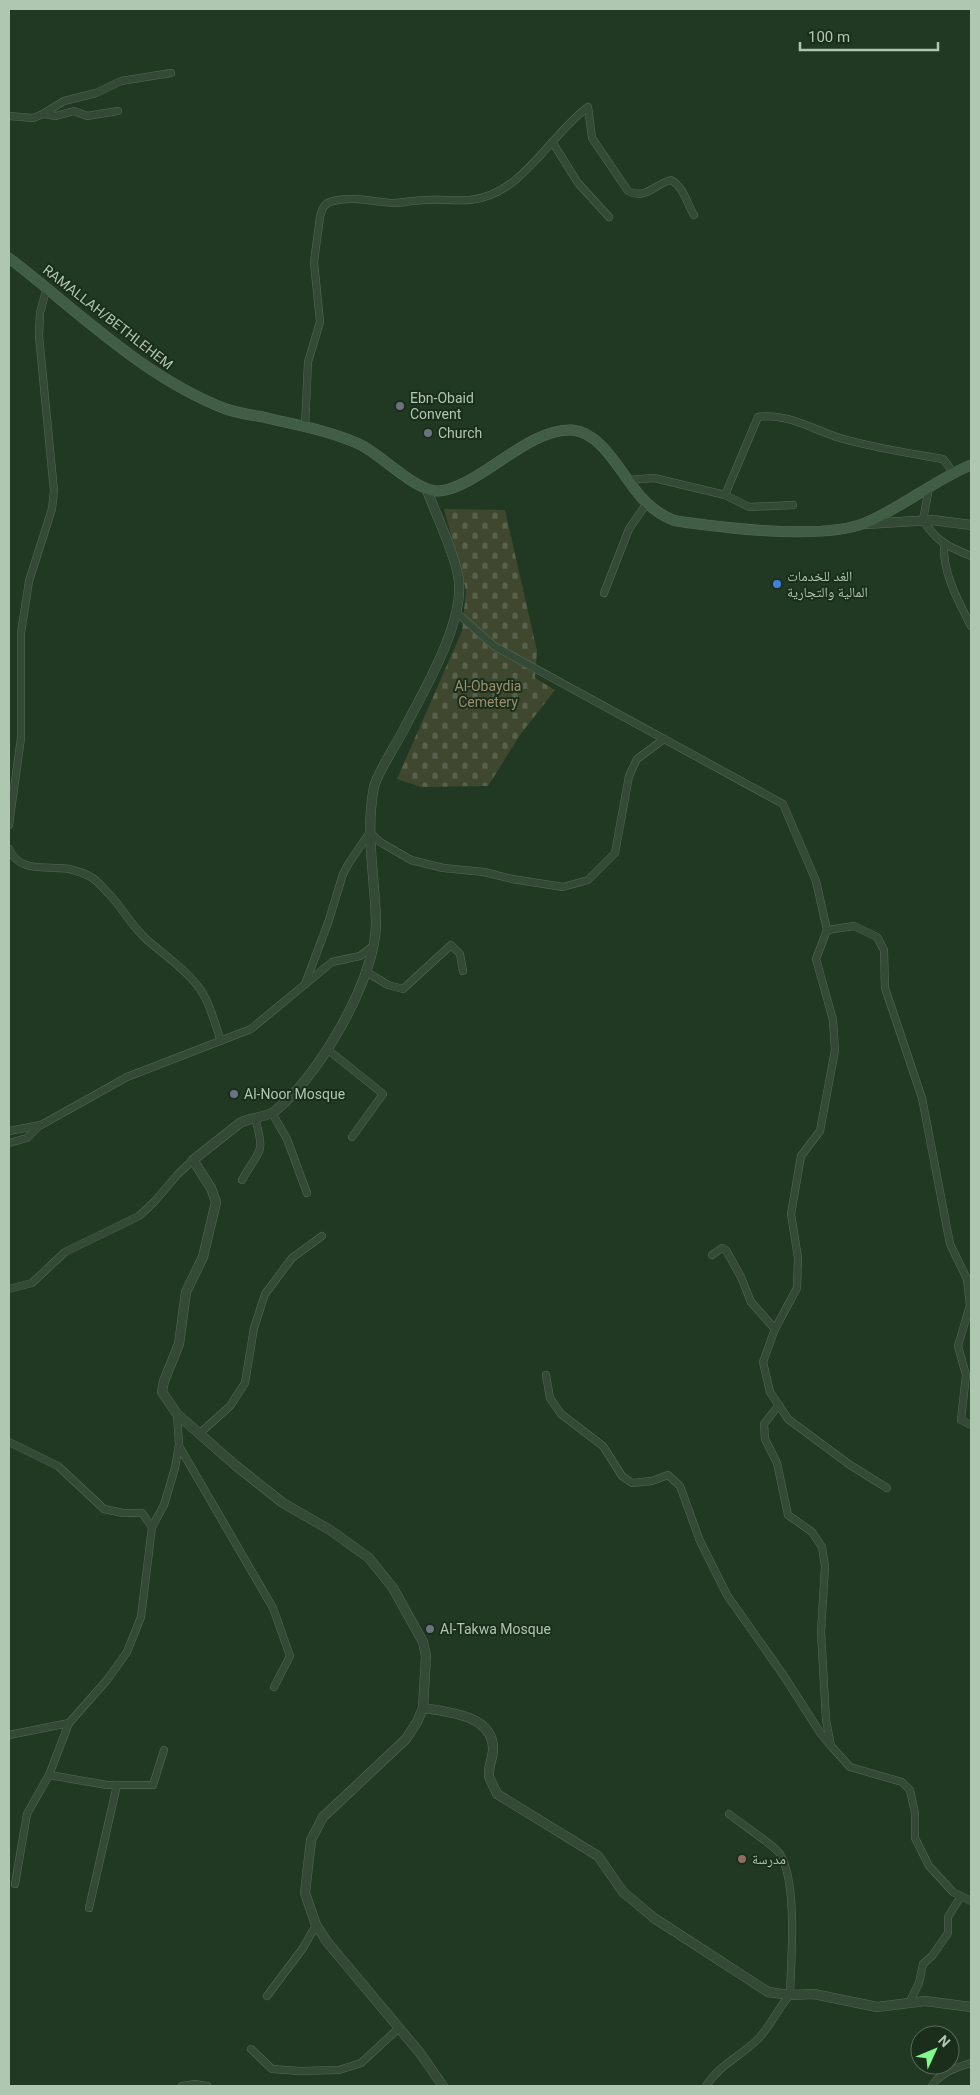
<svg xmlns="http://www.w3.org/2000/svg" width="980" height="2095" viewBox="0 0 980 2095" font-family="Roboto,'Noto Naskh Arabic',sans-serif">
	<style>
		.cemetery { fill: url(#cemetery-stones) }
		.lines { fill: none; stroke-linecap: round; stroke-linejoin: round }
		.minor-casing { stroke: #556a56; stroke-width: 8 }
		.tertiary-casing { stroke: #556a56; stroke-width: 10 }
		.secondary-casing { stroke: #556a56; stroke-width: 11 }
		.minor { stroke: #344a36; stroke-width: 7 }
		.tertiary { stroke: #344a36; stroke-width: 9 }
		.secondary { stroke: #425d45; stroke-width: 10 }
		.worship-dot { fill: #6b7280; stroke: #1a2e1b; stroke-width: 2 }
		.shop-dot { fill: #3f7fe0; stroke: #1a2e1b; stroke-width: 2 }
		.education-dot { fill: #8d6e63; stroke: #1a2e1b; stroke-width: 2 }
		.labels { text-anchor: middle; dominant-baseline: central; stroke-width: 4; stroke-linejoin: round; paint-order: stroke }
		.street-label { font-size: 14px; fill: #afc6b1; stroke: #1a2e1b }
		.poi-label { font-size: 14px; fill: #afc6b1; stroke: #1a2e1b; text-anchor: start }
		.park-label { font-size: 14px; fill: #9c8f6e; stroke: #1a2e1b }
	</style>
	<defs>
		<pattern id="cemetery-stones" width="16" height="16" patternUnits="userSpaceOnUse" patternTransform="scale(1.25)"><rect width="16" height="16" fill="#3f482f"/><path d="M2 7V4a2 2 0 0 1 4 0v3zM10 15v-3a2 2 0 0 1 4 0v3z" fill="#58614b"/></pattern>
	</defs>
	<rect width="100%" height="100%" fill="#213922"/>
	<!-- cemetery -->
	<polygon class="cemetery" points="444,509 505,510 537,651 535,678 555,690 520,735 488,786 421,787 397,779 462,631 466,590"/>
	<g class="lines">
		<defs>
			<g id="minor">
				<polyline points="44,114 56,116 74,111 87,116 118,111"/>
				<polyline points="9,116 33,118 43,114 64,101 96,93 121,81 171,73"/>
				<polyline points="553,143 578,183 609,217"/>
				<path d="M305,427L308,362L320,322L314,262L320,217C322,209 324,203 333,201C353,196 374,202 394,203C404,203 414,200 425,200C440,199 455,201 470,200C523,195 550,134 588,107L592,138L628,191C646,200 653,185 671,180C684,187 687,204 694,215"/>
				<polyline points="628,480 654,478 725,495"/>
				<path d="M929,488L923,520C937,542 947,546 971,556"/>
				<path d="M793,505L749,507L725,495L758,417C785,412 814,430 840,438C874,448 908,453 943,459L953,472"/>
				<path d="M944,543C942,572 958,601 971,626"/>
				<polyline points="604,593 629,529 647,503"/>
				<polyline points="456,612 494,646 783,804 816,881 827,930 816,959 833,1020 835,1050 820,1131 801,1156 791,1214 798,1258 797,1288 775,1329 763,1362 770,1392 788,1419 850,1465 887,1488"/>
				<polyline points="9,825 21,738 21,633 29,581 52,509 54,491 39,336 40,313 47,287"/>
				<path d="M9,849C20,874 47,865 69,869C77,871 84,873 91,877C98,881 104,889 110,895C123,909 132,926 146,939C163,954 183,967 197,985C210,1001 214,1022 221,1041"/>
				<polyline points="827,930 854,926 877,937 884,950 885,988 922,1098 950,1244 967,1279 970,1305 958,1346 966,1375 961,1420 971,1425"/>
				<polyline points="365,971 388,985 403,989 451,945 460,954 463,971"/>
				<polyline points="305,984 328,923 343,874 349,863 370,832 380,842 411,860 443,868 484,872 512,879 563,887 588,880 615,853 629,776 637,759 664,739"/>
				<polyline points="327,1049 383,1094 352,1137"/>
				<polyline points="272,1113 287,1139 307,1193"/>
				<polyline points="9,1131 41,1125 127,1077 251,1029 332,962 360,956 373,946"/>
				<polyline points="9,1143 27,1138 40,1125"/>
				<path d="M242,1180C259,1148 266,1157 255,1118"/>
				<polyline points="712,1255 722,1248 726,1250 741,1277 751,1302 775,1329"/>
				<polyline points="9,1289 32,1283 65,1252 139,1216 154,1202 178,1174 193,1160"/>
				<polyline points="546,1375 550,1398 561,1414 603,1446 622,1476 632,1483 652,1481 668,1475 680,1486 700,1541 727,1595 784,1676 821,1734 831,1746"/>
				<polyline points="779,1405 764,1424 765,1439 777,1463 788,1515 812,1532 822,1547 825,1566 821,1632 826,1720 831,1746 850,1767 902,1782 910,1790 915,1813 915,1838 929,1866 953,1892 971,1901"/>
				<polyline points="199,1434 230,1406 245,1383 254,1328 265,1294 292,1258 322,1236"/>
				<polyline points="9,1442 58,1466 104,1509 123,1513 142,1513 152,1527"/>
				<polyline points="179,1446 273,1608 290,1656 274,1687"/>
				<polyline points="9,1735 69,1723 107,1680 127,1652 141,1617 152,1527 164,1505 175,1468 179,1445 177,1414"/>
				<polyline points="49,1775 107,1785 153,1785 164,1750"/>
				<polyline points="15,1884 27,1814 49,1775 69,1723"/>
				<polyline points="89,1908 117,1785"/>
				<polyline points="267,1996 303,1948 316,1925"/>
				<polyline points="909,2003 919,1983 923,1964 932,1956 948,1933 948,1917 961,1896"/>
				<polyline points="251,2049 272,2069 300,2071 339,2070 361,2063 399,2028"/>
				<polyline points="182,2086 195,2084 207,2086"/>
				<path d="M706,2086C719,2065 741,2056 758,2039C771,2026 777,2009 790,1995C791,1960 798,1884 780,1854C775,1846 739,1822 729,1814"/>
				<path d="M932,2086C939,2073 957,2067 971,2063"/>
			</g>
			<g id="tertiary">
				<path d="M427,490C437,518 452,546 458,575C467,618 425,689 405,727C399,740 376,775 374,787C365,832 375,877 376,922C377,977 318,1078 275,1111C265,1118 251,1117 240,1123L193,1160L211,1188L216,1202L203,1257L186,1292L179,1344L164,1381L162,1392L177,1414L235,1465L283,1503L330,1530L369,1558L393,1588L423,1642L426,1656L423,1708L417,1722L406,1739L323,1817L311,1840L305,1893L316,1925L328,1943L420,2053L443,2086"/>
				<polyline points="866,524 932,520 971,525"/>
				<path d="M423,1708C448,1712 493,1715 493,1749C493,1758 488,1767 489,1776C490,1781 495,1788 497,1794L598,1856L623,1892L654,1918L768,1992L790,1995L814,1994L877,2007L925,2001L971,2007"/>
			</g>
			<path id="secondary" d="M9,258C78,311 143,377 226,409C237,413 251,415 263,417C295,425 328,430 359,444C381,454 416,492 438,491C447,491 456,487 464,483C496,468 536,428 572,430C603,432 623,478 642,498C650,507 661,515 673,520C683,523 695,523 706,525C746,530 827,538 865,523C902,508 934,480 971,465"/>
		</defs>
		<!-- minor casing -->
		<use href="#minor" class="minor-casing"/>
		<!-- tertiary casing -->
		<use href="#tertiary" class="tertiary-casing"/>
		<!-- secondary casing -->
		<use href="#secondary" class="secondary-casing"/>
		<!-- minor -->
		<use href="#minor" class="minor"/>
		<!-- tertiary -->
		<use href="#tertiary" class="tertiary"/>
		<!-- secondary -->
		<use href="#secondary" class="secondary"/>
	</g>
	<!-- markers -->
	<g class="worship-dot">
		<circle cx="400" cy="406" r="5"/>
		<circle cx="428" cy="433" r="5"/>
		<circle cx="234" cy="1094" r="5"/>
		<circle cx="430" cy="1629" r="5"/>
	</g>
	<circle class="shop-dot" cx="777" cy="584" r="5"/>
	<circle class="education-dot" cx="742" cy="1859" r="5"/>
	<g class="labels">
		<!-- street labels -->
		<g class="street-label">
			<text transform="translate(108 317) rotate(38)">RAMALLAH/BETHLEHEM</text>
		</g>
		<!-- poi labels -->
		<g class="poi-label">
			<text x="410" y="398">Ebn-Obaid<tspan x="410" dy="16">Convent</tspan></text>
			<text x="438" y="433">Church</text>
			<text x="787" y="576">الغد للخدمات<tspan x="787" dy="16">المالية والتجارية</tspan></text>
			<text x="244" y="1094">Al-Noor Mosque</text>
			<text x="440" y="1629">Al-Takwa Mosque</text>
			<text x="752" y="1859">مدرسة</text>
		</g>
		<!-- park labels -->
		<g class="park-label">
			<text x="488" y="686">Al-Obaydia<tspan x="488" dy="16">Cemetery</tspan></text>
		</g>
	</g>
	<!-- border -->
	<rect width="980" height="2095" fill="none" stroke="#afc6b1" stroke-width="20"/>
	<!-- north arrow -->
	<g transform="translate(935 2050) rotate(46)"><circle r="24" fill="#1a2e1b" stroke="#566b57"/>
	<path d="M0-4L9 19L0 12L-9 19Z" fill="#81f98d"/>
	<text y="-8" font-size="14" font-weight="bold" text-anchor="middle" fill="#afc6b1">N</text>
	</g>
	<!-- scale -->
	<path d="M800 42v8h138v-8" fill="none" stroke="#afc6b1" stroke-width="2.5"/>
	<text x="808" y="42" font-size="15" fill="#afc6b1" stroke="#1a2e1b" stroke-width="4" paint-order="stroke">100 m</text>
</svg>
